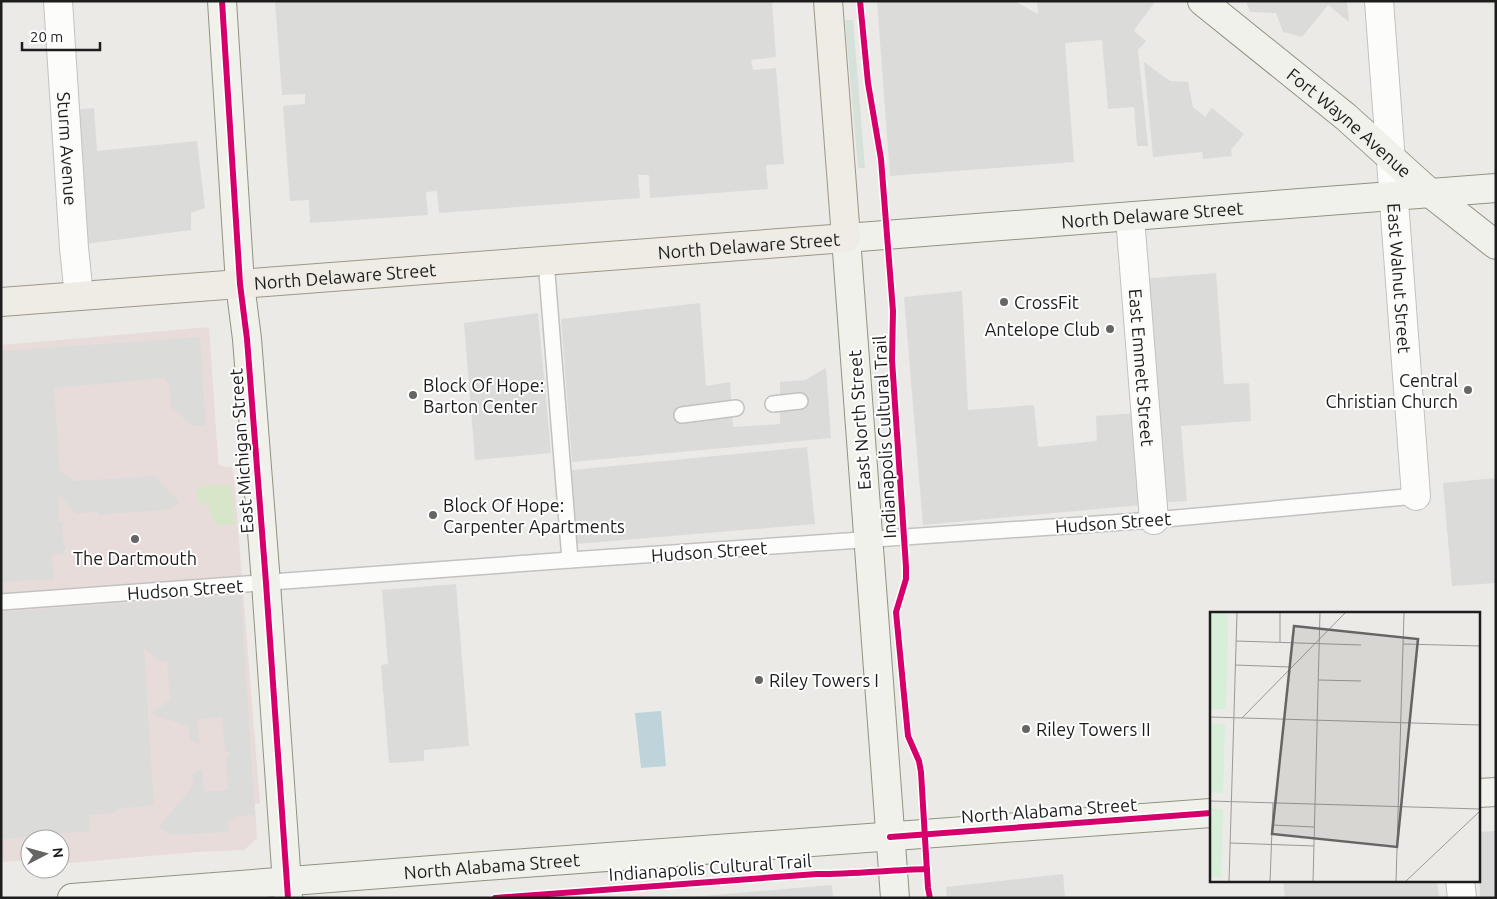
<svg xmlns="http://www.w3.org/2000/svg" width="1497" height="899" viewBox="0 0 1497 899" font-family="Ubuntu,sans-serif">
	<style>
		.residential { fill: #dadad8 }
		.commercial { fill: #e8dcda }
		.grass { fill: #d7e5c9 }
		.wetland { fill: #d6e1da }
		.parking { fill: #dbdbda }
		.water { fill: #bed4da }
		.lines { fill: none; stroke-linecap: round; stroke-linejoin: round }
		.lane-casing { stroke: #c2c2c0; stroke-width: 18 }
		.street-casing { stroke: #c2c2c0; stroke-width: 30 }
		.secondary-casing { stroke: #919381; stroke-width: 30 }
		.primary-casing { stroke: #9e9787; stroke-width: 30 }
		.lane { stroke: #fcfcfb; stroke-width: 15 }
		.street { stroke: #fcfcfb; stroke-width: 28 }
		.secondary { stroke: #f1f1eb; stroke-width: 28 }
		.primary { stroke: #efebe5; stroke-width: 28 }
		.cycleway-casing { stroke: #fff; stroke-width: 9 }
		.cycleway { stroke: #d6006c; stroke-width: 6 }
		.poi-dot { fill: #656564; stroke: #fff; stroke-width: 2 }
		.labels { text-anchor: middle; dominant-baseline: central; stroke-width: 4; stroke-linejoin: round; paint-order: stroke }
		.street-label { font-size: 18px; fill: #1d1d1d; stroke: #fff }
		.poi-label { font-size: 18px; fill: #1d1d1d; stroke: #fff; text-anchor: start }
		.inset-road { fill: none; stroke: #999896; stroke-width: 1 }
		.view { fill: #656564; fill-opacity: 0.15; stroke: #656564; stroke-width: 2.5 }
		.inset-edge { fill: none; stroke: #1d1d1d; stroke-width: 2.5 }
	</style>
	<rect width="100%" height="100%" fill="#ebeae7"/>
	<!-- residential -->
	<polygon class="residential" points="1496,831 1496,898 1480,898 1478,832"/>
	<!-- commercial -->
	<polygon class="commercial" points="209,327 218,458 218,463 221,466 232,467 234,478 260,803 255,804 257,838 244,850 197,852 70,863 60,859 60,839 30,839 30,860 1,862 1,345"/>
	<!-- grass -->
	<polygon class="grass" points="231,484 235,524 215,525 214,518 210,514 209,503 198,504 197,487"/>
	<!-- wetland -->
	<polygon class="wetland" points="845,20 853,20 865,168 858,168"/>
	<!-- parking -->
	<g class="parking">
		<polygon points="275,1 772,1 776,57 751,60 753,70 776,68 784,164 766,165 768,189 650,198 649,175 638,175 640,198 439,213 437,191 426,192 428,215 310,223 309,200 290,201 283,106 305,104 305,94 282,95"/>
		<polygon points="877,1 1014,1 1038,14 1037,1 1154,1 1155,2 1134,30 1135,32 1146,41 1138,50 1148,146 1137,146 1134,107 1108,109 1102,40 1065,43 1074,162 890,176"/>
		<polygon points="1246,1 1347,1 1349,22 1328,5 1302,37 1283,32 1276,13 1250,12"/>
		<polygon points="1144,62 1170,81 1188,82 1193,107 1205,117 1212,108 1244,134 1231,150 1232,156 1203,159 1202,152 1153,157"/>
		<polygon points="94,108 97,151 197,141 205,208 191,213 191,230 85,244 75,110"/>
		<polygon points="1216,273 1224,384 1249,383 1251,421 1181,426 1187,501 1158,503 1141,279"/>
		<polygon points="962,291 968,410 1034,405 1038,447 1097,441 1096,416 1136,413 1142,505 923,525 904,297"/>
		<polygon points="700,303 706,386 730,382 733,427 780,424 780,382 805,380 826,368 831,438 572,462 561,319"/>
		<polygon points="538,313 551,453 475,460 464,323"/>
		<polygon points="200,337 206,426 192,426 171,407 169,384 164,378 54,388 60,470 73,481 155,476 179,502 176,506 172,506 173,509 99,515 98,511 76,514 60,496 60,499 58,499 60,516 58,517 59,522 63,522 62,531 65,550 63,554 52,555 54,579 1,582 1,351"/>
		<polygon points="807,447 815,524 576,544 572,470"/>
		<polygon points="1496,478 1496,583 1452,586 1443,483"/>
		<polygon points="456,584 469,746 424,750 424,761 389,763 381,665 388,664 382,590"/>
		<polygon points="241,595 255,815 236,816 236,819 228,820 229,832 173,835 158,828 193,786 192,773 202,769 204,791 228,790 226,757 230,753 225,751 222,717 198,719 199,743 190,740 188,726 150,714 170,700 167,662 162,662 144,648 154,805 118,809 114,813 89,815 90,831 56,834 52,839 39,839 38,836 1,839 1,612"/>
		<polygon points="1063,874 1065,898 947,898 946,887"/>
		<polygon points="1283,880 1437,880 1439,898 1285,898"/>
		<polygon points="832,885 833,898 680,898"/>
	</g>
	<!-- water -->
	<polygon class="water" points="661,711 666,766 641,768 635,713"/>
	<g class="lines">
		<defs>
			<g id="lane">
				<polyline points="546,261 570,560"/>
				<polyline points="773,404 800,401"/>
				<polyline points="682,415 736,408"/>
				<polyline points="1,602 570,560 1154,520 1416,496"/>
			</g>
			<g id="street">
				<path id="s1" d="M58,1L74,248L79,296"/>
				<path id="s2" d="M1379,1L1416,496"/>
				<path id="s3" d="M1130,217L1154,520"/>
				<polyline points="1460,880 1462,898"/>
			</g>
			<g id="secondary">
				<polyline points="222,1 240,284 247,339 266,583 288,898"/>
				<path id="s4" d="M1202,1L1346,117L1430,193L1496,245"/>
				<polyline points="1478,793 1496,792"/>
				<path id="s5" d="M72,898L484,866L1211,813"/>
				<path id="s6" d="M895,898L846,238L1496,188"/>
			</g>
			<g id="primary">
				<path id="s7" d="M1,302L846,238L828,1"/>
			</g>
		</defs>
		<!-- lane casing -->
		<use href="#lane" class="lane-casing"/>
		<!-- street casing -->
		<use href="#street" class="street-casing"/>
		<!-- secondary casing -->
		<use href="#secondary" class="secondary-casing"/>
		<!-- primary casing -->
		<use href="#primary" class="primary-casing"/>
		<!-- lane -->
		<use href="#lane" class="lane"/>
		<!-- street -->
		<use href="#street" class="street"/>
		<!-- secondary -->
		<use href="#secondary" class="secondary"/>
		<!-- primary -->
		<use href="#primary" class="primary"/>
		<defs>
			<g id="cycleway">
				<polyline points="222,1 240,284 247,339 266,583 288,898"/>
				<polyline points="860,1 868,83 881,159 893,311 892,360 906,567 906,579 896,612 908,736 919,761 921,772 928,888 930,898"/>
				<polyline points="890,837 1211,813"/>
				<path d="M495,898L817,874C854,874 890,870 927,869"/>
			</g>
		</defs>
		<!-- cycleway casing -->
		<use href="#cycleway" class="cycleway-casing"/>
		<!-- cycleway -->
		<use href="#cycleway" class="cycleway"/>
	</g>
	<!-- markers -->
	<g class="poi-dot">
		<circle cx="1004" cy="302" r="5"/>
		<circle cx="1110" cy="329" r="5"/>
		<circle cx="1468" cy="390" r="5"/>
		<circle cx="413" cy="395" r="5"/>
		<circle cx="433" cy="515" r="5"/>
		<circle cx="135" cy="539" r="5"/>
		<circle cx="759" cy="680" r="5"/>
		<circle cx="1026" cy="729" r="5"/>
	</g>
	<g class="labels">
		<!-- street labels -->
		<g class="street-label">
			<text stroke="none"><textPath href="#s4" startOffset="191">Fort Wayne Avenue</textPath></text>
			<text stroke="none"><textPath href="#s1" startOffset="148">Sturm Avenue</textPath></text>
			<text stroke="none"><textPath href="#s6" startOffset="969">North Delaware Street</textPath></text>
			<text stroke="none"><textPath href="#s7" startOffset="750">North Delaware Street</textPath></text>
			<text stroke="none"><textPath href="#s7" startOffset="345">North Delaware Street</textPath></text>
			<text stroke="none"><textPath href="#s2" startOffset="278">East Walnut Street</textPath></text>
			<text stroke="none"><textPath href="#s3" startOffset="151">East Emmett Street</textPath></text>
			<text transform="translate(859 420) rotate(-94)">East North Street</text>
			<text transform="translate(884 437) rotate(-93)">Indianapolis Cultural Trail</text>
			<text transform="translate(241 451) rotate(-94)">East Michigan Street</text>
			<text transform="translate(1113 522) rotate(-4)">Hudson Street</text>
			<text transform="translate(709 551) rotate(-4)">Hudson Street</text>
			<text transform="translate(185 589) rotate(-4)">Hudson Street</text>
			<text transform="translate(1049 810) rotate(-4)">North Alabama Street</text>
			<text stroke="none"><textPath href="#s5" startOffset="421">North Alabama Street</textPath></text>
			<text transform="translate(710 867) rotate(-4)">Indianapolis Cultural Trail</text>
		</g>
		<!-- poi labels -->
		<g class="poi-label">
			<text x="1014" y="302">CrossFit</text>
			<text x="1100" y="329" text-anchor="end">Antelope Club</text>
			<text x="1458" y="380" text-anchor="end">Central<tspan x="1458" dy="21">Christian Church</tspan></text>
			<text x="423" y="385">Block Of Hope:<tspan x="423" dy="21">Barton Center</tspan></text>
			<text x="443" y="505">Block Of Hope:<tspan x="443" dy="21">Carpenter Apartments</tspan></text>
			<text x="135" y="558" text-anchor="middle">The Dartmouth</text>
			<text x="769" y="680">Riley Towers I</text>
			<text x="1036" y="729">Riley Towers II</text>
		</g>
	</g>
	<!-- overview -->
	<g transform="translate(1210 612)">
		<rect width="270" height="270" fill="#ebeae7"/>
		<path d="M0,0H18L16,97H0ZM0,111L15,112L13,181L0,180ZM0,196L13,197L11,265H0Z" fill="#d7eed8"/>
		<path class="inset-road" d="M26,29L151,33M70,30V0M193,32L270,34M25,53L80,55M109,68L151,69M0,105L270,113M32,106L136,0M0,189L270,197M62,213L104,215M20,231L104,234M19,270L27,0M60,270L63,191M103,270L110,0M186,270L194,0M195,270L270,199"/>
		<path class="view" d="M84,14L208,27L187,235L62,222Z"/>
		<rect width="270" height="270" class="inset-edge"/>
	</g>
	<!-- border -->
	<rect width="1497" height="899" fill="none" stroke="#1d1d1d" stroke-width="5"/>
	<!-- north arrow -->
	<g transform="translate(45 854) rotate(84)"><circle r="24" fill="#ffffff" stroke="#a5a5a5"/>
	<path d="M0-4L9 19L0 12L-9 19Z" fill="#656564"/>
	<text y="-8" font-size="14" font-weight="bold" text-anchor="middle" fill="#1d1d1d">N</text>
	</g>
	<!-- scale -->
	<path d="M22 42v8h78v-8" fill="none" stroke="#1d1d1d" stroke-width="2.5"/>
	<text x="30" y="42" font-size="15" fill="#1d1d1d" stroke="#ffffff" stroke-width="4" paint-order="stroke">20 m</text>
</svg>
